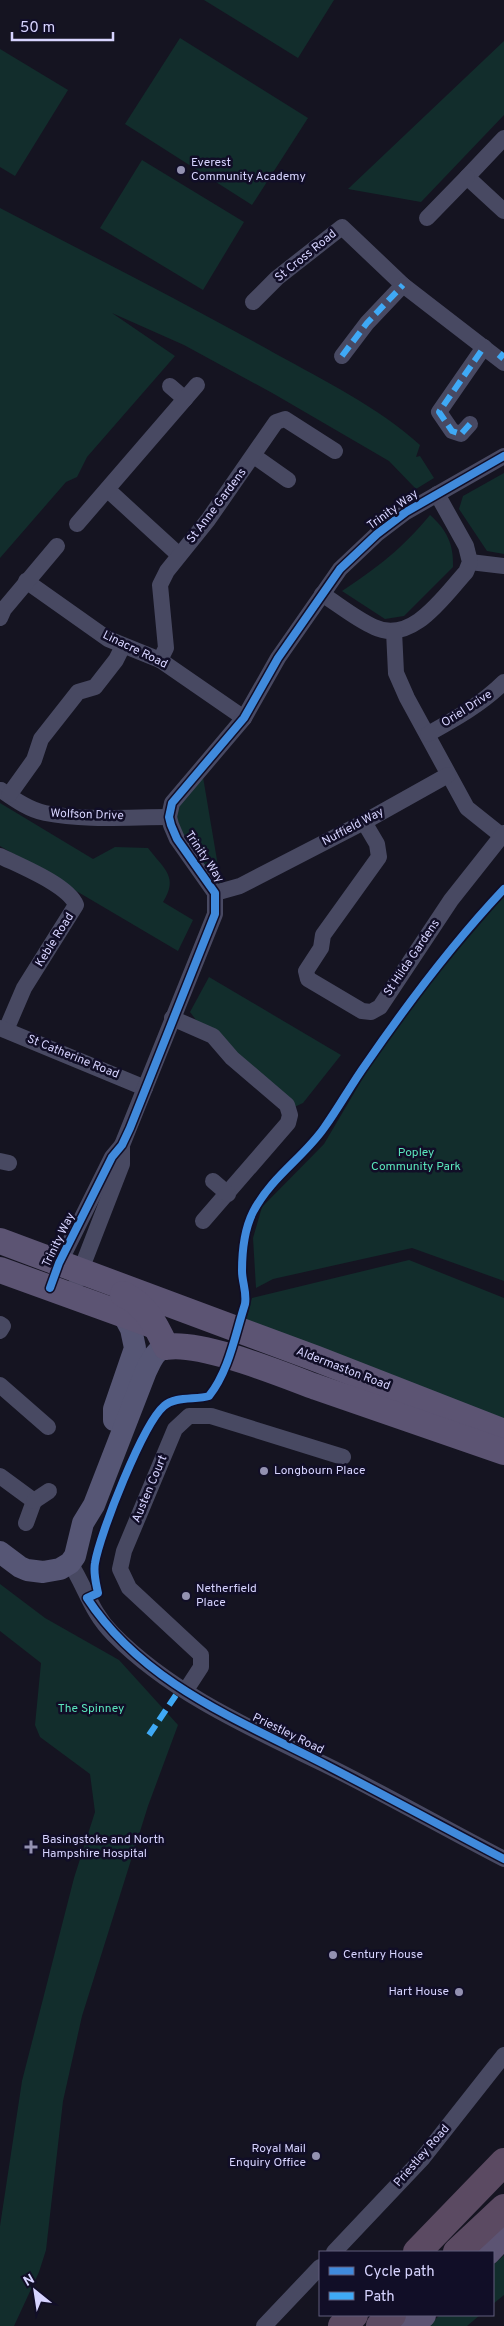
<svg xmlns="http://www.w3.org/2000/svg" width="504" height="2326" viewBox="0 0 504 2326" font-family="Overpass,sans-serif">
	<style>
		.green { fill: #122d2c }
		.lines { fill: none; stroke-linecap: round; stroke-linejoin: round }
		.street { stroke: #484962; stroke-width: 16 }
		.secondary { stroke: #565675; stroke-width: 22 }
		.primary { stroke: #5c5473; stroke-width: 26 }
		.highway { stroke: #5b4a62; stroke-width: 28 }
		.quiet { stroke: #3fa9f5; stroke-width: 6; stroke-dasharray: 12 6; stroke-linecap: butt }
		.cycleway-casing { stroke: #110e27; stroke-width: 11 }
		.cycleway { stroke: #408adc; stroke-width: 8 }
		.poi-dot { fill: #9391b1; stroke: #110e27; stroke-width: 2 }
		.labels { text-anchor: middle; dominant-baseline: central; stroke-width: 5; stroke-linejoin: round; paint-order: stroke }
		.poi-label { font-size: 12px; fill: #d7d4ff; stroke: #110e27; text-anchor: start }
		.street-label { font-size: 12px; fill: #d7d4ff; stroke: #110e27 }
		.park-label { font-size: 12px; fill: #5ae5bb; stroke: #110e27 }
	</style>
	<rect width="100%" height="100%" fill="#151421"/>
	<!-- green -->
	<g class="green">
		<polygon points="204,0 334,0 298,58"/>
		<polygon points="180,38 308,118 252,205 125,124"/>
		<polygon points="504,41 504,115 421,202 348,189"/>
		<polygon points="0,49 68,90 15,176 0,167"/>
		<polygon points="142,160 244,222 203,290 100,228"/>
		<path d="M0,208C92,256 185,303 276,354C325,381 378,407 420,445L416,457L420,456L434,478L416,489L389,461L274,394L184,345L112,313L175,356L87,457L77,477L66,482L0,558Z"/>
		<polygon points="504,473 504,554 487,551 459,509 463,496"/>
		<path d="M430,515C447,530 454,545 453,567L404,616L385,619L342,591C377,568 403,548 430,515Z"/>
		<polygon points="203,777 221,884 212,882 174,823 177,804"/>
		<path d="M0,803L93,859L115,847L148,848C164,869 179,877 163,902L193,920L178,951L0,846Z"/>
		<polygon points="504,896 504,1281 412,1248 273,1279 256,1288 253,1238 262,1207 324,1144 370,1066 428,986 425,986 436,972 437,974"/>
		<polygon points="209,977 341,1055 303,1103 290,1109 196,1020 190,1012"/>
		<polygon points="409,1260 504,1298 504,1423 245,1324 252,1298"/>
		<polygon points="0,1584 45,1618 119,1660 178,1725 148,1806 82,2016 63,2101 46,2250 39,2272 14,2326 0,2326 0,2226 22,2081 74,1878 95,1812 90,1774 40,1737 35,1725 41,1663 0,1631"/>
		<polygon points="504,2255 504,2295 493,2304 493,2265"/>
		<polygon points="440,2315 480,2315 467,2326 428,2326"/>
	</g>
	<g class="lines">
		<!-- street -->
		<g class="street">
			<polyline points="504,138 467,177 504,211"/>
			<polyline points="427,218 467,177"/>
			<polyline points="253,302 277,278 342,227 403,285 504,363"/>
			<polyline points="342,356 367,323 403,285"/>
			<polyline points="170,386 185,399"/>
			<polyline points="470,424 461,434 452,431 439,412 484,347"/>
			<polyline points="254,456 288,480"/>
			<polyline points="108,490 179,555"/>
			<polyline points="77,524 197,385"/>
			<polyline points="470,562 504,566"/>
			<polyline points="26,581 108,639 160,660 244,718"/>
			<path d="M322,594C339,605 356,619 374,627C412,645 444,596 466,572L470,562L466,546L437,494"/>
			<polyline points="0,618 4,609 57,546"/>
			<polyline points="394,631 396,673 407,698 467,808 502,836"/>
			<polyline points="160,660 166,648 160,585 167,571 208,520 276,422 285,419 335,451"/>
			<path d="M428,734C455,719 482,704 504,682"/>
			<path d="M1,790C14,799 29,810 45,813C85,821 129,817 169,817"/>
			<polyline points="9,795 34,760 41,739 78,692 95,687 116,660 123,646"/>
			<polyline points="364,822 377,844 379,857 323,935 321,948 306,971 308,979 362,1011 371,1012 380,1007 451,900 504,833"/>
			<path d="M0,856C20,866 68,885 76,905L24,988L6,1030"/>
			<polyline points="215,893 240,886 364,822 448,775"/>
			<polyline points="172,1018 213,1036 232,1058 287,1105 290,1115 288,1123 203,1221"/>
			<polyline points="0,1028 145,1088"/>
			<polyline points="0,1161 9,1163"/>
			<polyline points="213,1181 228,1194"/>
			<polyline points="56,1270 112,1157 122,1145 215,914 215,893 177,839 171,825 169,817 172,803 244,718 278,658 340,569 377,534 406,512 504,456"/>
			<polyline points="77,1280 122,1164 122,1145"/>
			<polyline points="0,1324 3,1326 0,1331"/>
			<polyline points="0,1385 48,1427"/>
			<polyline points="0,1476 34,1501 26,1523"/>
			<polyline points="34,1501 49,1491"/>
			<path d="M70,1563C86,1588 91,1612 113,1634C171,1693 250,1728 324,1764C385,1794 444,1828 504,1859"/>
			<polyline points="186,1690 201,1667 201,1655 129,1588 120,1569 124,1551 175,1429 189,1416 211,1416 343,1457"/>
			<polyline points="334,2252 422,2159 504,2055"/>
			<polyline points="264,2326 320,2267"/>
		</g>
		<!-- secondary -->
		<g class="secondary">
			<polyline points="114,1420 114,1409 135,1348 131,1329 123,1314"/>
			<path d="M0,1552L20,1567L27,1570L43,1572L60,1569L70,1563L75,1556L83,1523L94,1505L146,1371C151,1361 155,1350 166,1347"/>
		</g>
		<!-- primary -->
		<g class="primary">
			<polyline points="0,1241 317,1359 504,1432"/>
			<polyline points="0,1270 155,1326"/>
			<path d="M123,1294C146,1305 156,1325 166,1347C201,1341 281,1374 316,1387C379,1409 441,1430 504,1452"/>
			<polyline points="488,2252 504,2235"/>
			<polyline points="410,2326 423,2315"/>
		</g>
		<!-- highway -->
		<g class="highway">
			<polyline points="417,2252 504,2162"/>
			<polyline points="457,2252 504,2208"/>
			<polyline points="342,2326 354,2315"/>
			<polyline points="380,2326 392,2315"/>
		</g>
		<!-- quiet -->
		<g class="quiet">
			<polyline points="342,356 367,323 403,285"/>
			<polyline points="499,359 504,353"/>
			<polyline points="470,424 461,434 452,431 439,412 484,347"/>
			<polyline points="149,1735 176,1695"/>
		</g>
		<defs>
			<g id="cycleway">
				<path d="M504,889C453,943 408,1003 366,1064C351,1085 339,1107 324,1128C303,1158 272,1176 253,1212C244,1230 242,1251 242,1271C242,1282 247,1292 245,1304C235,1335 229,1371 209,1396C196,1400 175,1396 164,1406C143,1424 100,1533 95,1563C93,1573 96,1583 98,1593L87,1598C143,1684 239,1720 326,1765C386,1796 445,1828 504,1859"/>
				<polyline points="50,1288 59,1263 112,1157 122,1145 130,1128 215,914 215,893 177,839 171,825 169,817 172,803 244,718 278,658 340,569 377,534 406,512 504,456"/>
			</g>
		</defs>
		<!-- cycleway casing -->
		<use href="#cycleway" class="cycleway-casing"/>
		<!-- cycleway -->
		<use href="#cycleway" class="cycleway"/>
	</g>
	<!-- markers -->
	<g class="poi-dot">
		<circle cx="181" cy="170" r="5"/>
		<circle cx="264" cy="1471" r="5"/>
		<circle cx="186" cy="1596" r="5"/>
		<path d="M28.5 1839.5h5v5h5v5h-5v5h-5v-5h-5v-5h5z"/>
		<circle cx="333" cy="1955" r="5"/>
		<circle cx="459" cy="1992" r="5"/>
		<circle cx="316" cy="2156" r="5"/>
	</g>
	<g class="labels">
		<!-- poi labels -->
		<g class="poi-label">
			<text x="191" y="163">Everest<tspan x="191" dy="14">Community Academy</tspan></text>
			<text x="274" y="1471">Longbourn Place</text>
			<text x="196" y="1589">Netherfield<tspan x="196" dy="14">Place</tspan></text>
			<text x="42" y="1840">Basingstoke and North<tspan x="42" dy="14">Hampshire Hospital</tspan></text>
			<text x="343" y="1955">Century House</text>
			<text x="449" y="1992" text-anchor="end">Hart House</text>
			<text x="306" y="2149" text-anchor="end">Royal Mail<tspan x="306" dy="14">Enquiry Office</tspan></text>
		</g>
		<!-- street labels -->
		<g class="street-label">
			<text transform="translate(306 256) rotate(-39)">St Cross Road</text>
			<text transform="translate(217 506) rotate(-53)">St Anne Gardens</text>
			<text transform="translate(393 510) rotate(-36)">Trinity Way</text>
			<text transform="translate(135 650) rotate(26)">Linacre Road</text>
			<text transform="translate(467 709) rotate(-33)">Oriel Drive</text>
			<text transform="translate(87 815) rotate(2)">Wolfson Drive</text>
			<text transform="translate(353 827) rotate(-28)">Nuffield Way</text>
			<text transform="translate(204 857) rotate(56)">Trinity Way</text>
			<text transform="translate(55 940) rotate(-58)">Keble Road</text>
			<text transform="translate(412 958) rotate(-56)">St Hilda Gardens</text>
			<text transform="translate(73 1057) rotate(22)">St Catherine Road</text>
			<text transform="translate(59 1240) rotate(-64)">Trinity Way</text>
			<text transform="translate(343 1369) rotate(21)">Aldermaston Road</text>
			<text transform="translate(150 1489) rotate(-67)">Austen Court</text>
			<text transform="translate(288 1734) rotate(26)">Priestley Road</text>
			<text transform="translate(422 2156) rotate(-49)">Priestley Road</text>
		</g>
		<!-- park labels -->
		<g class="park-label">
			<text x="416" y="1153">Popley<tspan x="416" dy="14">Community Park</tspan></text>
			<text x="91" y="1709">The Spinney</text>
		</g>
	</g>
	<!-- legend -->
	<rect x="319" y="2251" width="175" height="65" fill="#110e27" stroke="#605d7d"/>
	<rect x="329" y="2267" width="25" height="8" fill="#408adc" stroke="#605d7d"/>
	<text x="364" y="2276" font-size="15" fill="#d7d4ff">Cycle path</text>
	<rect x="329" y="2292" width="25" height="8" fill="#3fa9f5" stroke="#605d7d"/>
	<text x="364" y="2301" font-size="15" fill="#d7d4ff">Path</text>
	<!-- north arrow -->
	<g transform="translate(35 2291) rotate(330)" stroke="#110e27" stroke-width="4" paint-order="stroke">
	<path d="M0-4L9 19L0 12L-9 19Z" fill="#d7d4ff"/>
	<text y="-8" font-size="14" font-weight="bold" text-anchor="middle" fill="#d7d4ff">N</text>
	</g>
	<!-- scale -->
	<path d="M12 32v8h101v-8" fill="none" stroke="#d7d4ff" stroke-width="2.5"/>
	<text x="20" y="32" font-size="15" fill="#d7d4ff" stroke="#110e27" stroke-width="4" paint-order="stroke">50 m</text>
</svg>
